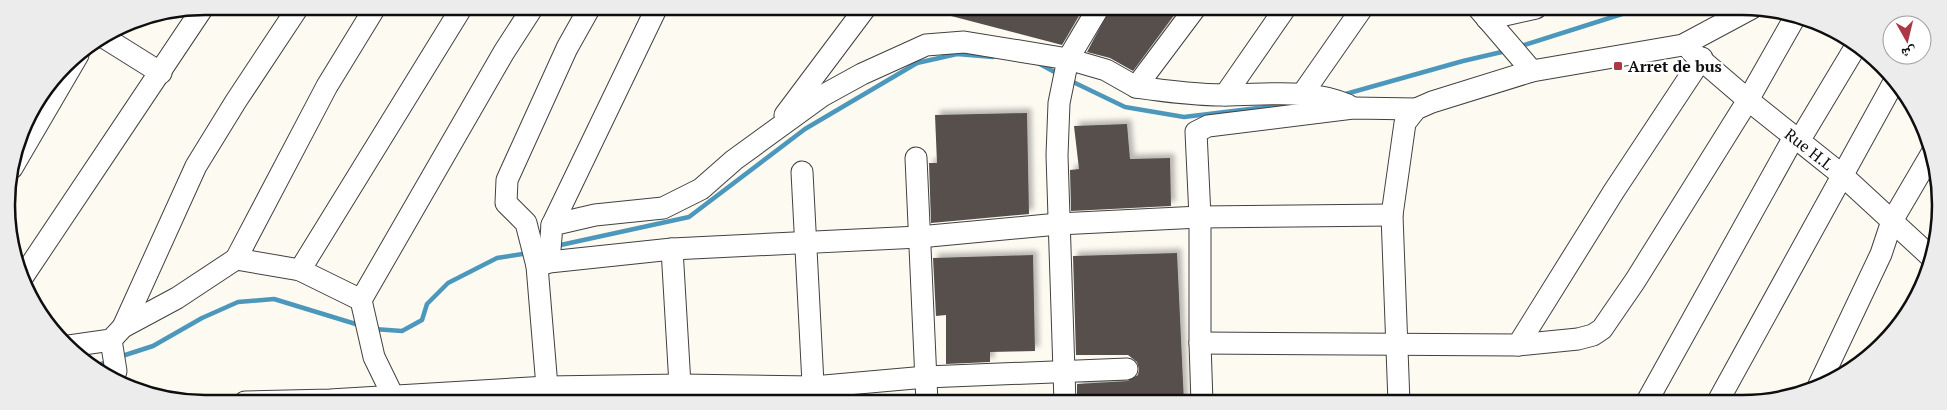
<svg xmlns="http://www.w3.org/2000/svg" width="1947" height="410" viewBox="0 0 1947 410" font-family="'PT Serif','Noto Naskh Arabic',serif">
	<style>
		.lines { fill: none; stroke-linecap: round; stroke-linejoin: round }
		.stream { stroke: #4c97bc; stroke-width: 4.5 }
		.building { fill: #564f4c; filter: url(#shadow) }
		.minor-casing { stroke: #414141; stroke-width: 23 }
		.minor { stroke: #fff; stroke-width: 21 }
		.poi-dot { fill: #ad3845; stroke: #fff; stroke-width: 2 }
		.labels { text-anchor: middle; dominant-baseline: central; stroke-width: 5; stroke-linejoin: round; paint-order: stroke }
		.poi-label { font-size: 16px; font-weight: bold; fill: #0e0e0e; stroke: #fff; text-anchor: start }
		.street-label { font-size: 16px; fill: #0e0e0e; stroke: #fff }
		.rim { fill: none; stroke: #0e0e0e; stroke-width: 2.5 }
	</style>
	<defs>
		<filter id="shadow"><feDropShadow dx="4.5" dy="-4.5" stdDeviation="2.5" flood-color="#0004"/></filter>
	</defs>
	<rect width="100%" height="100%" fill="#fdfaf2"/>
	<g class="lines">
		<!-- stream -->
		<g class="stream">
			<polyline points="1518,47 1641,8"/>
			<polyline points="1038,63 1060,75"/>
			<polyline points="1071,81 1125,107 1184,117 1290,104"/>
			<polyline points="1342,95 1463,61 1506,51"/>
			<polyline points="556,246 689,217 805,129 917,63 957,54 993,57"/>
			<polyline points="374,329 402,331 422,320 427,304 448,283 497,258 529,253"/>
			<polyline points="119,357 153,346 202,318 238,302 274,299 359,325"/>
			<polyline points="95,366 109,361"/>
		</g>
	</g>
	<!-- building -->
	<g class="building">
		<polygon points="932,7 1084,7 1062,45 932,11"/>
		<polygon points="1111,7 1180,7 1133,71 1110,58 1087,52"/>
		<polygon points="1027,113 1029,214 931,223 929,163 937,163 935,115"/>
		<polygon points="1127,124 1130,159 1170,158 1171,206 1071,211 1070,170 1079,169 1074,126"/>
		<polygon points="1177,253 1184,403 1077,403 1077,384 1128,381 1138,375 1139,369 1137,362 1128,355 1076,355 1073,256"/>
		<polygon points="1033,255 1035,351 990,352 990,362 946,364 946,315 936,316 933,258"/>
	</g>
	<g class="lines">
		<defs>
			<g id="minor">
				<polyline points="1478,8 1532,71"/>
				<polyline points="1487,19 1536,8"/>
				<polyline points="105,38 161,73"/>
				<polyline points="1691,51 1748,100 1842,175 1931,257"/>
				<path d="M1136,87C1165,91 1194,95 1224,95C1267,95 1307,88 1348,105"/>
				<polyline points="1303,93 1363,7"/>
				<polyline points="1225,95 1286,7"/>
				<polyline points="785,115 866,7"/>
				<polyline points="1799,141 1856,46"/>
				<polyline points="916,158 927,403"/>
				<polyline points="12,168 78,55"/>
				<polyline points="802,172 814,403"/>
				<polyline points="552,225 657,7"/>
				<polyline points="672,249 681,402"/>
				<polyline points="236,259 327,86 376,6"/>
				<polyline points="549,262 552,225 595,215 663,208 701,189 734,160 822,96 862,74 926,45 964,42 1068,59 1106,70 1136,87 1196,7"/>
				<polyline points="537,266 549,262 672,249 919,237 1058,224 1200,217 1392,215"/>
				<polyline points="300,270 462,7"/>
				<polyline points="22,278 204,6"/>
				<polyline points="361,300 504,52 533,7"/>
				<polyline points="123,327 196,166 236,101 299,6"/>
				<polyline points="111,340 116,371 113,380"/>
				<polyline points="1200,343 1518,345 1578,339 1593,335 1602,329 1635,281 1748,100 1795,17"/>
				<polyline points="1518,345 1614,191 1702,58"/>
				<polyline points="69,346 111,340 123,327 177,298 236,259 300,270 361,300 374,357 393,396 393,402"/>
				<polyline points="547,387 537,266 526,223 506,203 507,180 567,48 590,7"/>
				<polyline points="1817,389 1881,254 1892,221 1933,151"/>
				<polyline points="245,402 330,400 547,387 681,385 813,387 926,377 1127,369"/>
				<polyline points="1065,403 1057,155 1059,103 1068,59 1099,7"/>
				<polyline points="1202,403 1200,343 1200,217 1196,132 1208,126 1353,108 1416,109"/>
				<polyline points="1399,403 1392,215 1405,123 1416,109 1432,102 1532,71 1683,45 1752,8"/>
				<polyline points="1646,403 1794,137"/>
				<polyline points="1717,403 1895,80"/>
			</g>
		</defs>
		<!-- minor casing -->
		<use href="#minor" class="minor-casing"/>
		<!-- minor -->
		<use href="#minor" class="minor"/>
	</g>
	<!-- markers -->
	<rect class="poi-dot" x="1613" y="61" width="10" height="10" rx="2.5"/>
	<g class="labels">
		<!-- poi labels -->
		<g class="poi-label">
			<text x="1628" y="66">Arret de bus</text>
		</g>
		<!-- street labels -->
		<g class="street-label">
			<text transform="translate(1809 149) rotate(38)">Rue H.L</text>
		</g>
	</g>
	<!-- crop -->
	<path d="M0 0H1947V410H0ZM205 15H1742A190 190 0 0 1 1932 205V205A190 190 0 0 1 1742 395H205A190 190 0 0 1 15 205V205A190 190 0 0 1 205 15Z" fill="#ececec" fill-rule="evenodd"/>
	<path class="rim" d="M205 15H1742A190 190 0 0 1 1932 205V205A190 190 0 0 1 1742 395H205A190 190 0 0 1 15 205V205A190 190 0 0 1 205 15Z"/>
	<!-- north arrow -->
	<g transform="translate(1907 40) rotate(172)"><circle r="24" fill="#ffffff" stroke="#9f9f9f"/>
	<path d="M0-4L9 19L0 12L-9 19Z" fill="#ad3845"/>
	<text y="-8" font-size="14" font-weight="bold" text-anchor="middle" fill="#0e0e0e">ش</text>
	</g>
</svg>
